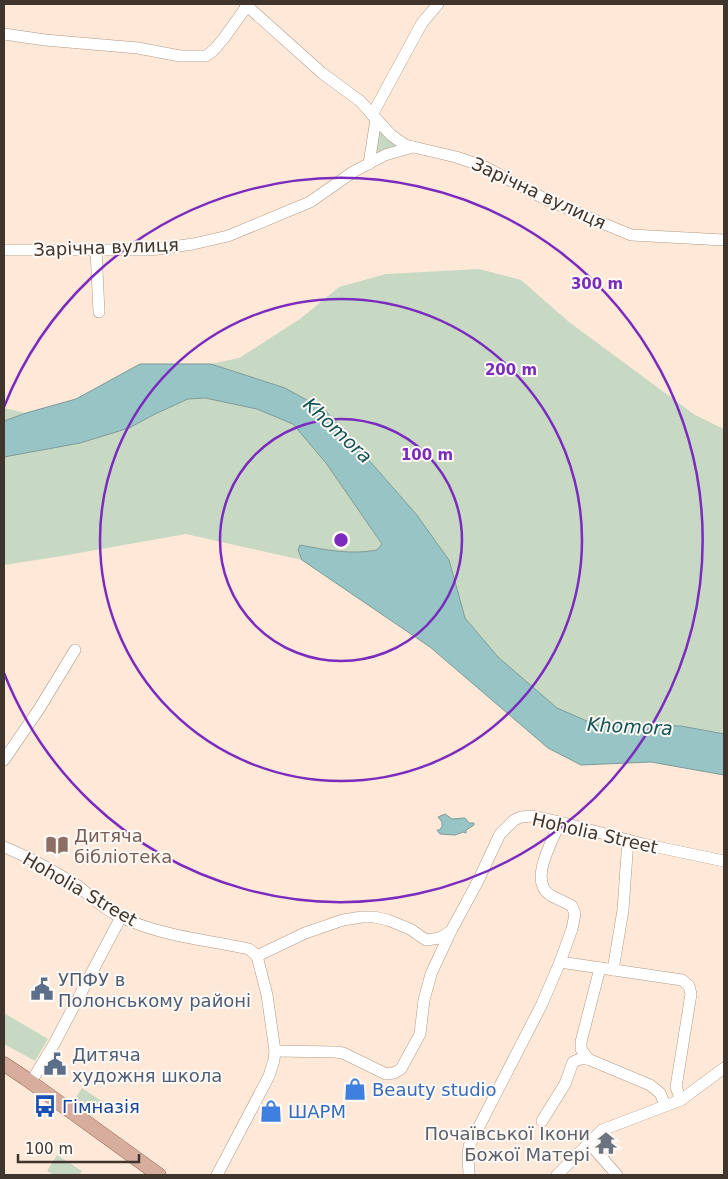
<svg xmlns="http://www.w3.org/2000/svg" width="728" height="1179" viewBox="0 0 728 1179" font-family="'DejaVu Sans',sans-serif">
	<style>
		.green { fill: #c7d9c3 }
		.water { fill: #97c5c6; stroke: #7d9a98 }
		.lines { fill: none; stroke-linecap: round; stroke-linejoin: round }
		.minor-casing { stroke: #b19885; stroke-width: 12 }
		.major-casing { stroke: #90604d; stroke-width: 15 }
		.minor { stroke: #fff; stroke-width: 11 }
		.major { stroke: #d7ad9e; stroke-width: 14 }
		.ring { fill: none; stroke: #7b2cbf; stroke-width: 2.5 }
		.labels { text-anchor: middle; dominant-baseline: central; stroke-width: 4; stroke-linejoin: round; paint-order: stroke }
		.street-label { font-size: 18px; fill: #3f352d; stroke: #fef9f5 }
		.education-label { font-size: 18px; fill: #785e54; stroke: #fef9f5; text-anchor: start }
		.service-label { font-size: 18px; fill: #4e5e75; stroke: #fef9f5; text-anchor: start }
		.shop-label { font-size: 18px; fill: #366cbe; stroke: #fef9f5; text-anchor: start }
		.transit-label { font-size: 18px; fill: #164399; stroke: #fef9f5; text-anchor: start }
		.worship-label { font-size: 18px; fill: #5b616d; stroke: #fef9f5; text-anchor: end }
		.water-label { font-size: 19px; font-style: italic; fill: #0f5354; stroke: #fef9f5 }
		.centre { fill: #7b2cbf; stroke: #fef9f5; stroke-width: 2.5 }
		.ring-label { font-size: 15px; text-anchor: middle; font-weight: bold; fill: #7b2cbf; stroke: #fef9f5; stroke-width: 4; stroke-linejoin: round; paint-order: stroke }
	</style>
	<rect width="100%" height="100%" fill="#fee9d8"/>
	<!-- green -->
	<g class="green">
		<polygon points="376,119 405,145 369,163"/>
		<polygon points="479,269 521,280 569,322 695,415 724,429 724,734 681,726 596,725 557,708 498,657 465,618 449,560 416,514 325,410 285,388 211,364 239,358 300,319 339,287 386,274"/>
		<path d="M205,398L257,409L293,423L326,463L382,544L378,550C350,556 327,550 300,545L298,550L302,560L186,534L62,556L4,565V457L80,443L129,428L155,414L188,399Z"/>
		<polygon points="4,408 26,413 4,421"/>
		<polygon points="4,1013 48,1039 35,1061 4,1044"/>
		<polygon points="82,1088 103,1102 93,1116 73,1102"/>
		<polygon points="57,1155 82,1171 79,1175 54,1175 47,1171"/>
	</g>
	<!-- water -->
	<g class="water">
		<path d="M140,364H211L285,388L325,410L416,514L449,560L465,618L498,657L557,708L596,725L681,726L724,734V775L651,762L581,765L548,748L430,647L302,560L298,550L300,545C326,550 351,555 377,550L382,544L326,463L293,424L257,409L205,398L188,399L155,414L129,428L80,443L4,457V421L26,413L76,399Z"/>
		<polygon points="445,814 452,819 465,818 469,823 474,823 474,825 466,830 466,833 463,832 455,835 440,834 437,830 439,830 442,827 442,822 438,817"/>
	</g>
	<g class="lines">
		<defs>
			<g id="minor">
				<polyline points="245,4 322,73 360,101 391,135 405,145 456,157 483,166 547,200 631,235 724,240"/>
				<polyline points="4,34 45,40 138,48 180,56 206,56 214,50 224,38 247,6"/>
				<polyline points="372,115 422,23 438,4"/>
				<polyline points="369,164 376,119"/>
				<polyline points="4,250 151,250 193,244 228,236 310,202 353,172 385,155 413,147"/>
				<polyline points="96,250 99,312"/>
				<polyline points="4,760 39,709 75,650"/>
				<path d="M4,847C29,857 52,870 75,884C89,894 100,906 115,914C157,936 203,939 249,949L257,956"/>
				<polyline points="257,956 305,933 343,920 362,917 374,917 388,920 410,929 426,940 440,938 451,931 478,881 500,834 514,820 521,817 533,816 560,822 643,844 724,861"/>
				<polyline points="560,962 682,980 689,986 691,994 676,1087 681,1100"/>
				<polyline points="613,970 623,910 628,840"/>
				<polyline points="275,1051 335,1052 343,1053 386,1074 394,1073 401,1069 420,1034 424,1000 431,974 450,933"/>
				<polyline points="588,1059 581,1049 581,1042 600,968"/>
				<polyline points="31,1082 54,1044 121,917"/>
				<polyline points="542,1121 565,1084 573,1062 580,1059 588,1059 650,1085 660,1093 665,1105"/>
				<polyline points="589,1143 617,1175"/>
				<polyline points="217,1175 269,1076 274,1060 275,1051 267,995 257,956"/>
				<path d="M469,1175L468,1155L469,1146L542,1004L560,962L572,929L575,914L572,906C565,902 557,899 550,895C528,881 553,840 560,822"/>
				<polyline points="557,1175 602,1130 681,1100 724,1068"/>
			</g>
			<polyline id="major" points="4,1064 25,1078 159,1175"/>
		</defs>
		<!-- minor casing -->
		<use href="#minor" class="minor-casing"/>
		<!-- major casing -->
		<use href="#major" class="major-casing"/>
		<!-- minor -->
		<use href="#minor" class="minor"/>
		<!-- major -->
		<use href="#major" class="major"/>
	</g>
	<!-- distance rings -->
	<g class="ring">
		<circle cx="341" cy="540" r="121"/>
		<circle cx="341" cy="540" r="241"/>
		<path d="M4 407A362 362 0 1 1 4 673"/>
	</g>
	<!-- icons -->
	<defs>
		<symbol id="library-bare" viewBox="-9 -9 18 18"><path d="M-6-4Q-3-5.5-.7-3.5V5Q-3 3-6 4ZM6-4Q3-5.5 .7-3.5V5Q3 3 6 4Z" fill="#8d6e63" stroke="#fef9f5" stroke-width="2.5" paint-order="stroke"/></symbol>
		<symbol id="civic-bare" viewBox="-9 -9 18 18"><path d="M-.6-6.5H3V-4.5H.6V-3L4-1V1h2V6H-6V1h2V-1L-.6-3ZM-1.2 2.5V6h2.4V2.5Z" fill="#5c6f8a" stroke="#fef9f5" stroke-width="2.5" paint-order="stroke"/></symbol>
		<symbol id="shop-bare" viewBox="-9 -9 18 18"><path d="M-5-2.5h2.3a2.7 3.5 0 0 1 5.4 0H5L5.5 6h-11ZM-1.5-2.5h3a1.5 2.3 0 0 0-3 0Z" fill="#3f7fe0" stroke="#fef9f5" stroke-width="2.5" paint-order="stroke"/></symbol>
		<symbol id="bus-bare" viewBox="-9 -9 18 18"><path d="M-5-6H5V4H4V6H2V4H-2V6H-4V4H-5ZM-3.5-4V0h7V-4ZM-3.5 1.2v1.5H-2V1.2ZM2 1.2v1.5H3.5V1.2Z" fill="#1a4fb4" stroke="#fef9f5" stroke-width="2.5" paint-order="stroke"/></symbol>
		<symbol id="temple-bare" viewBox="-9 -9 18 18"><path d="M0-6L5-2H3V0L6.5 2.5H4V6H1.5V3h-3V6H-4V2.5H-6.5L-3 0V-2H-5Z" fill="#6b7280" stroke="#fef9f5" stroke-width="2.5" paint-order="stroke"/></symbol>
	</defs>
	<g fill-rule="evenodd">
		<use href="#library-bare" x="41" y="829" width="32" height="32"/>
		<use href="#civic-bare" x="26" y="973" width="32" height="32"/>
		<use href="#civic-bare" x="39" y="1048" width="32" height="32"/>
		<use href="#shop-bare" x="339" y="1073" width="32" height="32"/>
		<use href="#bus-bare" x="29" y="1090" width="32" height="32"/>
		<use href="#shop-bare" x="255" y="1095" width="32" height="32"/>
		<use href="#temple-bare" x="590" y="1127" width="32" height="32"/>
	</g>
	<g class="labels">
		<!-- street labels -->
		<g class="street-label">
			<text transform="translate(539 193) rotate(25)">Зарічна вулиця</text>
			<text transform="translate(106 247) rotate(-2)">Зарічна вулиця</text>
			<text transform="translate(595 833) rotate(13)">Hoholia Street</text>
			<text transform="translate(80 889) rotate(30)">Hoholia Street</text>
		</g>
		<!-- education labels -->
		<g class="education-label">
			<text x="74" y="835">Дитяча<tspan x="74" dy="21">бібліотека</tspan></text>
		</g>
		<!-- service labels -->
		<g class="service-label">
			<text x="58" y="979">УПФУ в<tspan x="58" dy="21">Полонському районі</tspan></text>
			<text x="72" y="1054">Дитяча<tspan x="72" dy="21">художня школа</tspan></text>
		</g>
		<!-- shop labels -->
		<g class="shop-label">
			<text x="372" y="1089">Beauty studio</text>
			<text x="288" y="1111">ШАРМ</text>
		</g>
		<!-- transit labels -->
		<g class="transit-label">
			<text x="62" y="1106">Гімназія</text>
		</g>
		<!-- worship labels -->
		<g class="worship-label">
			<text x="590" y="1133">Почаївської Ікони<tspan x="590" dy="21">Божої Матері</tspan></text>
		</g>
		<!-- water labels -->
		<g class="water-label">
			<text transform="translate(338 430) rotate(43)">Khomora</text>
			<text transform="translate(630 726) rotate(3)">Khomora</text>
		</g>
	</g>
	<circle cx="341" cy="540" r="8" class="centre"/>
	<g class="ring-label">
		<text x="597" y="289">300 m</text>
		<text x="511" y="375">200 m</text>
		<text x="427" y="460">100 m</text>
	</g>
	<!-- border -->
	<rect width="728" height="1179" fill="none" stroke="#3f352d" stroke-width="10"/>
	<!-- scale -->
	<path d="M18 1154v8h121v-8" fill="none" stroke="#3f352d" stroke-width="2.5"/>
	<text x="25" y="1154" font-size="15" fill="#3f352d" stroke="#fef9f5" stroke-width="4" paint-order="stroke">100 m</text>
</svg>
